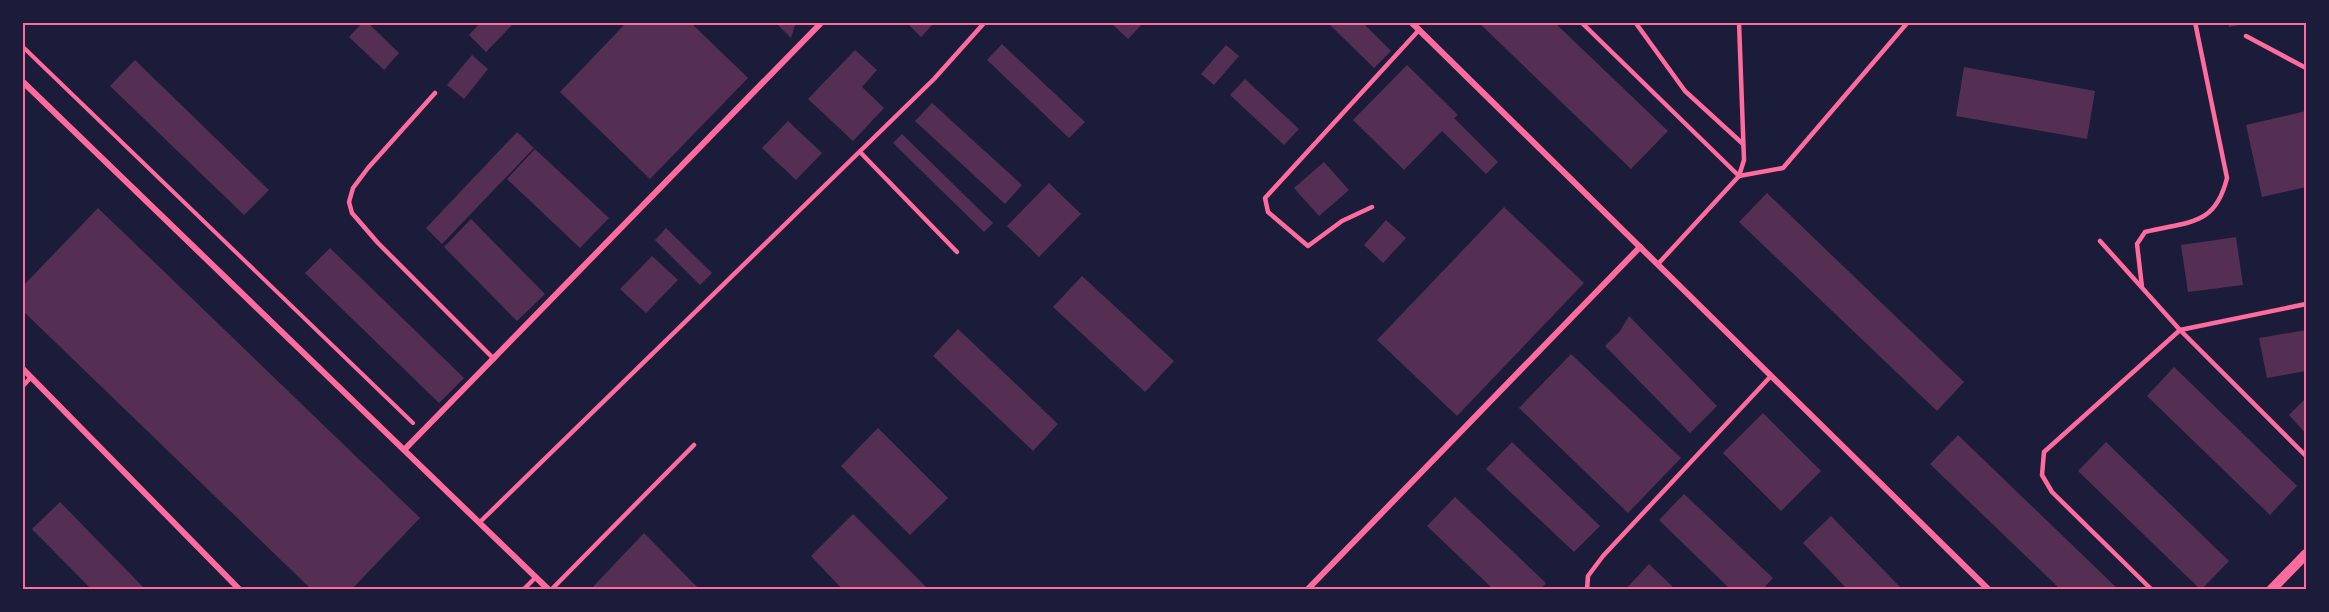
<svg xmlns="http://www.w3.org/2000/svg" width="2329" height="612" viewBox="0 0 2329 612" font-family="Roboto,sans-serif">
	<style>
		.building { fill: #542f53 }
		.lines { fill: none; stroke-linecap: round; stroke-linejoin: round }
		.path { stroke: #ff6b9d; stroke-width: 4 }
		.service { stroke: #ff6b9d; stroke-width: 4.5 }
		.minor { stroke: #ff6b9d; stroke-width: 6 }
		.tertiary { stroke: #ff6b9d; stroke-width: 10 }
		.neatline { fill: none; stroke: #ff6b9d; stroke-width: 2 }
	</style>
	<rect width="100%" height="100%" fill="#1b1b3a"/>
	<!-- building -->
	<g class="building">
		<polygon points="363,22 367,22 399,53 384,70 349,37"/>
		<polygon points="481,22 515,22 486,52 469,35"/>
		<polygon points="627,22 690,22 748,78 650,179 560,92"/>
		<polygon points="775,22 796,22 791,38"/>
		<polygon points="906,22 935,22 921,37"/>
		<polygon points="1110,22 1144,22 1128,39"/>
		<polygon points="1327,22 1362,22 1391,51 1374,68"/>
		<polygon points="1478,22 1554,22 1668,131 1631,169"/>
		<polygon points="2228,22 2245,22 2245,24 2229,27"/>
		<polygon points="1002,44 1085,122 1069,138 987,60"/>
		<polygon points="1226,45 1239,56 1214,85 1201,74"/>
		<polygon points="855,50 877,70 862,87 884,108 853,141 808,99"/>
		<polygon points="472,55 488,69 464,99 447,85"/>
		<polygon points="135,60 269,190 244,215 110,86"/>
		<polygon points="1407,65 1458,115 1454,118 1498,162 1486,174 1442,131 1404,170 1353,120"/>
		<polygon points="1964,67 2095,91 2087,139 1956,116"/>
		<polygon points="1245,79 1299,129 1284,145 1230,95"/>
		<polygon points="932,103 1022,185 1005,204 915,121"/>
		<polygon points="2306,111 2306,187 2262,197 2246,125"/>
		<polygon points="788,121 822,153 796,180 762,148"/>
		<polygon points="517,132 534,148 442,244 426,228"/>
		<polygon points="902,134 993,223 984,232 893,143"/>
		<polygon points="535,149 609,218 580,248 507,179"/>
		<polygon points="1324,162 1349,190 1319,216 1294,188"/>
		<polygon points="1049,183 1081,214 1039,257 1007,226"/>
		<polygon points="1767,193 1964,382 1937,411 1739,222"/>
		<polygon points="1504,207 1584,283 1457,416 1377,340"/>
		<polygon points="98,208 420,518 351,590 312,590 22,310 22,287"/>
		<polygon points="471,219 545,294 517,321 444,247"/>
		<polygon points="1386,220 1406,238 1383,263 1364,245"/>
		<polygon points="666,228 712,273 700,285 655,240"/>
		<polygon points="2236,237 2243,285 2188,292 2181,245"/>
		<polygon points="330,248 464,378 439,403 305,273"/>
		<polygon points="652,256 678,280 646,313 620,289"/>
		<polygon points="1082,276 1174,361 1145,392 1053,307"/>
		<polygon points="1629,316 1717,406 1690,433 1605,346 1620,331"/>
		<polygon points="958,329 1058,424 1033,451 933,356"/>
		<polygon points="2306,330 2306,371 2267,378 2259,338"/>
		<polygon points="1571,354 1681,458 1628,513 1519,408"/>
		<polygon points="2174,367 2297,486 2270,515 2147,396"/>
		<polygon points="2306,398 2306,434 2289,415"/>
		<polygon points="1763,413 1821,471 1781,511 1723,453"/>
		<polygon points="878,428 948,498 910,535 841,466"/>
		<polygon points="1958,435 2119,590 2061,590 1930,464"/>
		<polygon points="1512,442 1600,526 1574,552 1486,469"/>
		<polygon points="2106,442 2229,561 2201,590 2078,471"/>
		<polygon points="1684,494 1773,578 1762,590 1731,590 1659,520"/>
		<polygon points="1455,497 1546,583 1540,590 1494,590 1427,526"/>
		<polygon points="60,502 146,590 92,590 32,529"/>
		<polygon points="853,514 929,590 843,590 811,556"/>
		<polygon points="1831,516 1903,590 1848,590 1803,543"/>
		<polygon points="644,533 700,590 590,590"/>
		<polygon points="1649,564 1676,590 1625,590"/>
	</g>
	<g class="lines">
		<!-- path -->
		<polyline class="path" points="22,46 413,423"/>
		<!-- service -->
		<g class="service">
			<polyline points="1581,22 1739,176 1783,168 1908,22"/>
			<polyline points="1635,22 1685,91 1743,144"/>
			<polyline points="2246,36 2306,68"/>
			<polyline points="435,93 368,168 353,188 349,202 352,213 378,243 494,359"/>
			<polyline points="860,152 957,252"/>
			<polyline points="1372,207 1342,221 1308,246 1268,212 1265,198 1419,30"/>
			<polyline points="2100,241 2180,330 2306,456"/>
			<polyline points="1658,264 1739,176 1744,160 1739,22"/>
			<path d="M2142,287L2137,244L2145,232C2188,221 2215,227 2227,178L2195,22"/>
			<polyline points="22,387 31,377"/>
			<polyline points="480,522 934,79 985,22"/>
			<polyline points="523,590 536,577"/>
			<polyline points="551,590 694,445"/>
			<polyline points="1587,590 1588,576 1603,556 1771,376"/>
			<polyline points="2152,590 2052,492 2042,475 2044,452 2180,330 2306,304"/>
		</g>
		<!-- minor -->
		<g class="minor">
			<polyline points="1411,22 1989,590"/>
			<polyline points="22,81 549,590"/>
			<polyline points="22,368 240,590"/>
			<polyline points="405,449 822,22"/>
			<polyline points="1307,590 1640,247"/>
		</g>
		<!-- tertiary -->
		<polyline class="tertiary" points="2271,590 2306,554"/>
	</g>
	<!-- border -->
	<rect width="2329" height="612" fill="none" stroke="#1b1b3a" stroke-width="48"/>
	<rect x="24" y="24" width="2281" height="564" class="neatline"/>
</svg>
